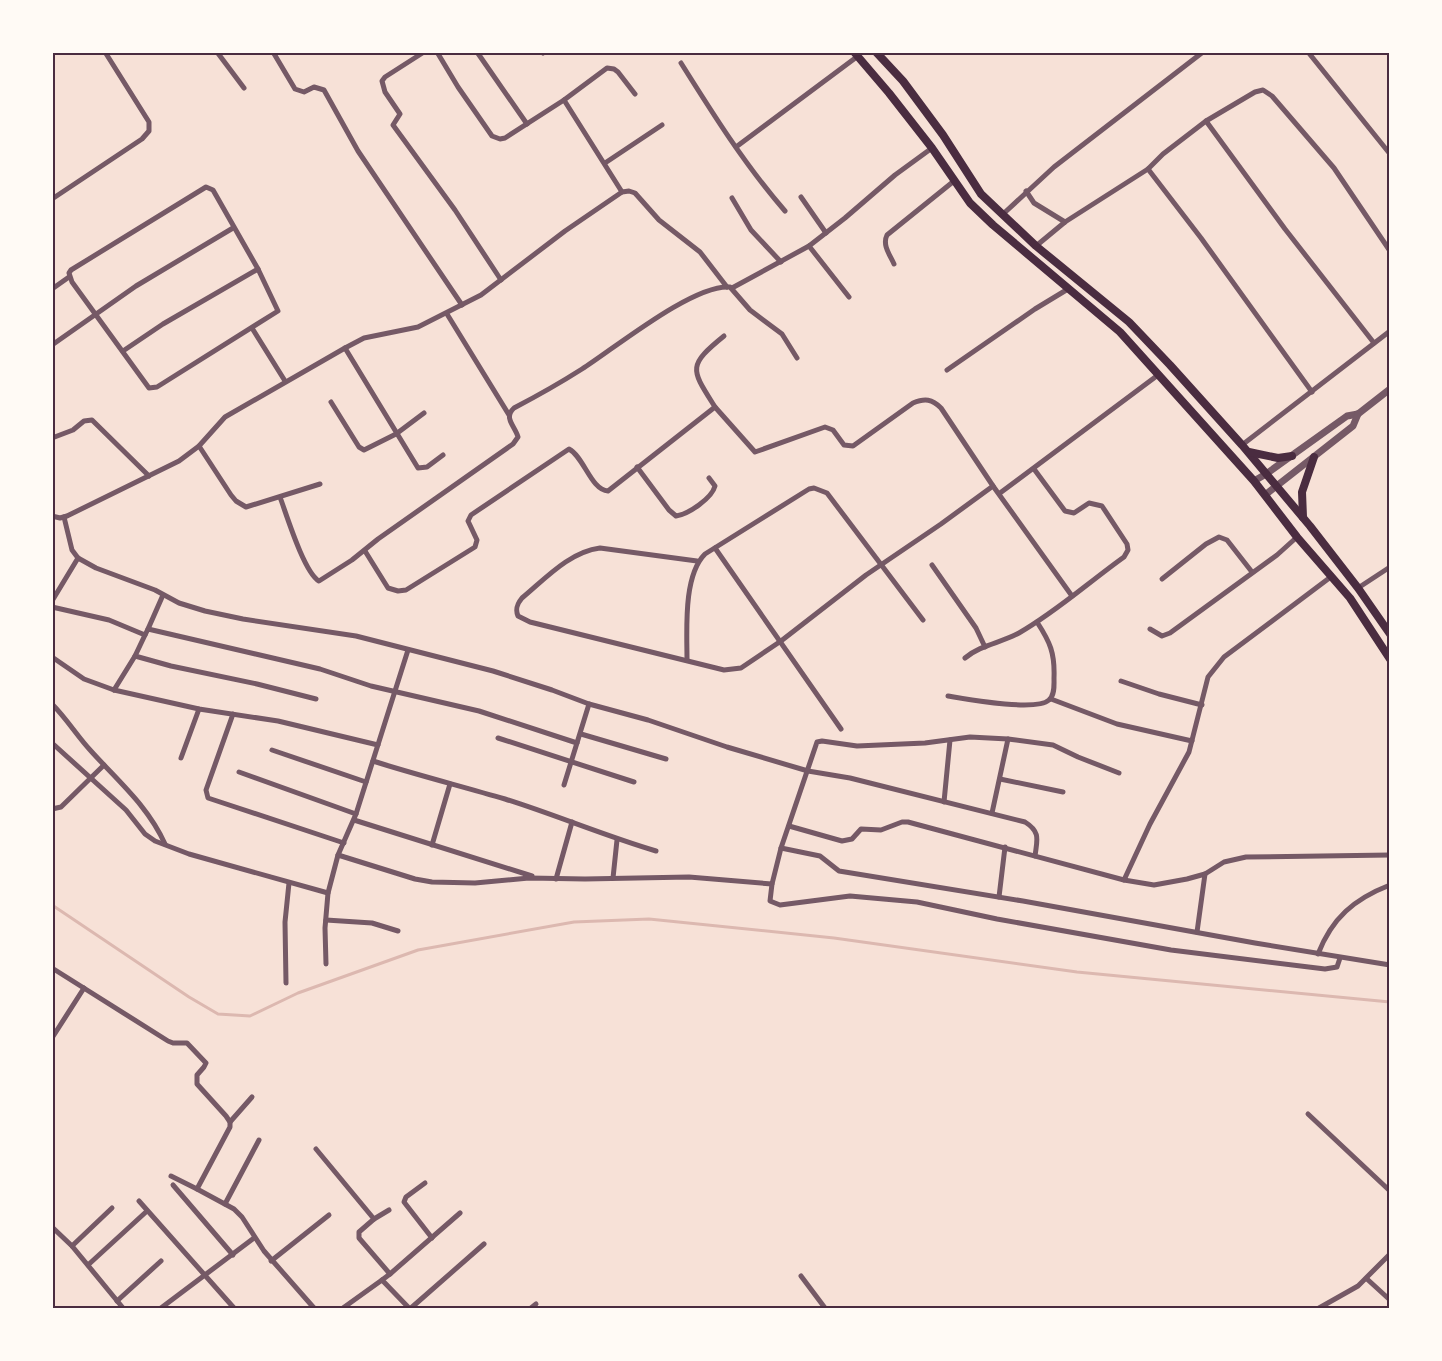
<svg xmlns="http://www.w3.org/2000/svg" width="1442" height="1361" viewBox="0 0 1442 1361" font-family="Lato,sans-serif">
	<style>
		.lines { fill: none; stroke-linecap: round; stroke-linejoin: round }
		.stream { stroke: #dcb8b0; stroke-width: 3 }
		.minor { stroke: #755966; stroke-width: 5 }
		.tertiary { stroke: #755966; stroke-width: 7 }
		.primary { stroke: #4a2c40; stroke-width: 8 }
		.neatline { fill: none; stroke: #4a2c40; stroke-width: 2 }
	</style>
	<rect width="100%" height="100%" fill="#f7e1d7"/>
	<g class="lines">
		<!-- stream -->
		<polyline class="stream" points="52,905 189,997 218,1014 250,1016 298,993 418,950 574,922 649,919 834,938 1077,972 1390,1002"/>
		<!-- minor -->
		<g class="minor">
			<polyline points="217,52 244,88"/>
			<polyline points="273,52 295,89 304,92 314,87 324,90 358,151 462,305"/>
			<polyline points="424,52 385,77 382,81 385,92 400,114 393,125 455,210 501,280"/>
			<polyline points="437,52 458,87 492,136 500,139 505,138 564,100 607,68 614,69 618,72 635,94"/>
			<polyline points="477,52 527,124"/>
			<polyline points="542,52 543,53"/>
			<polyline points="1308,52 1390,154"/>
			<path d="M681,63C713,114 745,165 785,211"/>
			<polyline points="564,100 622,192"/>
			<polyline points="1206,121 1285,229 1374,343"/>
			<polyline points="736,147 858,56"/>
			<polyline points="605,163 662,125"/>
			<polyline points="1148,169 1201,238 1312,392"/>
			<polygon points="206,187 213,190 258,269 278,311 157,387 149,388 72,282 69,273 71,270"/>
			<polyline points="1026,191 1034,203 1065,222"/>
			<polyline points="801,197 826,233"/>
			<polyline points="732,198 751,230 781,262"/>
			<polyline points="52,199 142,139 149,131 149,122 105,52"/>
			<polyline points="1002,215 1054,167 1203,52"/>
			<polyline points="809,246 849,297"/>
			<polyline points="1036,246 1065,222 1148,169 1163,154 1206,121 1255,92 1263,90 1272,96 1334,168 1390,251"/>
			<path d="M894,264C890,255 882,245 887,235L954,181"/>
			<polyline points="732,288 809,246 845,218 895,175 932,148"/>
			<polyline points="52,289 69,277"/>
			<polyline points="447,314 509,415"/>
			<polyline points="252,328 285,381"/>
			<polyline points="52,345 136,286 233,228"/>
			<polyline points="345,348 418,468 427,467 443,455"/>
			<polyline points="123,351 163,324 258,269"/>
			<polyline points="947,370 1035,309 1068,289"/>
			<polyline points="331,402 359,447 364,450 396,434 424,413"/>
			<path d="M715,407C691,369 687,366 724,336"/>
			<polyline points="52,438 73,430 84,421 92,420 149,476"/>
			<polyline points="1242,445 1390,331"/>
			<polyline points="199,446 231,495 236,501 246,507 320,484"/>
			<path d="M637,467L669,510L676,516C689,514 712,498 715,486L709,478"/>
			<polyline points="1000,493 1158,375"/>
			<path d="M280,497C287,516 304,572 319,581L352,560L378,539L513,444L518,437C515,426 503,418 514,408C537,396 560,383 582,369C615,348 693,284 730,287L750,310L782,334L797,358"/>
			<polyline points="52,516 60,518 67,516 179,461 199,446 225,417 345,348 364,338 418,327 481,295 565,231 622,192 629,191 635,193 659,220 700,252 727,287"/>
			<path d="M64,517L72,550L78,558L96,568L155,590L179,603L205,611L243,619L356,636L493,671L552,690L589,704L648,720L727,747L808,771L850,778L1025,822C1041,832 1037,840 1035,856"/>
			<polyline points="715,548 841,729"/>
			<path d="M365,551L388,588L398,591L406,590L475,547L477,540L468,521L471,515L569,449C584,457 591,490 608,491L715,407L755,452L825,427L833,430L844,445L853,446L913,403C925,398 932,399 941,408L993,486L1072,596"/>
			<path d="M697,561L600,548C569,552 545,579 522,598C517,604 515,609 518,616L530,622L724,670L741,668L781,641L866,575L941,524L993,486"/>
			<polyline points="932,565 976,628 985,647"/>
			<polyline points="1162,579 1206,544 1219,537 1227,540 1252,572"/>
			<polyline points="1358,588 1390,567"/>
			<polyline points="52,601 78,558"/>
			<polyline points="52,607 109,620 145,635 148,629 320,669 371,686 479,711 577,743"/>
			<polyline points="148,629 163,595"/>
			<polyline points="1150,629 1162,636 1170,633 1277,555 1297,537"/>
			<polyline points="135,656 171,666 257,684 316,699"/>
			<polyline points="52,657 84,679 114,690 199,709 278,721 378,745"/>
			<path d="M965,658C980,645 1001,643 1019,633C1056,612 1089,582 1124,557L1128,550L1127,544L1102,506L1089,503L1074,513L1065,511L1034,469"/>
			<path d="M687,660C687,630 683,576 705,554L809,489L814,488L827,493L923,620"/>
			<polyline points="1121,681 1159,694 1202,705"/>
			<polyline points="114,690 135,656 145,635"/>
			<path d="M948,696C966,699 1036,712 1049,700C1055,695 1054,685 1054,678C1055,653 1050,642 1037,622"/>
			<polyline points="1051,699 1117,724 1192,741"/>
			<path d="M52,704C67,719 77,736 91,751C118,781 148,806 165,844"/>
			<polyline points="233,714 206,790 208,798 344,843"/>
			<polyline points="581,734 666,759"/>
			<polyline points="498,738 634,782"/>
			<polyline points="52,743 126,810 145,834 155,841 189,854 328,893"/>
			<polyline points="272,750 366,782"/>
			<polyline points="181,758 199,709"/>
			<path d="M373,761C417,775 461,786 505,799C556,815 605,836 656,851"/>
			<polyline points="239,772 356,814"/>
			<polyline points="1000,779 1063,792"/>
			<polyline points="564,785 589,704"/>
			<polyline points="944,802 950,740"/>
			<polyline points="52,809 61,807 104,765"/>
			<polyline points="992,813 1008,739"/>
			<polyline points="354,820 532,876"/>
			<polyline points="789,826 842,841 852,839 861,829 881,830 902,822 908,822 1124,880 1154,885 1187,879 1205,874 1224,862 1246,857 1390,855"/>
			<polyline points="432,845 450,784"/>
			<polyline points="781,848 820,856 839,871 1023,901 1255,943 1390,965"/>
			<polyline points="338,855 415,879 432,882 475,883 529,878 585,879 689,877 772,884 781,848 817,742 822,741 857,746 925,743 970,737 1008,739 1053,745 1078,757 1119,773"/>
			<polyline points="613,878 617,840"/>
			<polyline points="556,879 572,822"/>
			<polyline points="1124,880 1150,824 1189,752 1208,677 1224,657 1332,576"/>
			<polyline points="772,884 770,901 780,905 850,896 917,902 997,919 1171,950 1325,969 1337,967 1340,958"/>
			<polyline points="999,897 1005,847"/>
			<polyline points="326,920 372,923 398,931"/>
			<polyline points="1197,932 1205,874"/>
			<path d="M1318,954C1332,918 1354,899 1390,885"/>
			<polyline points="326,964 325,928 328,893 338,855 356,814 408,650"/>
			<polyline points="52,968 168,1041 173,1043 187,1043 206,1063 204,1067 197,1075 197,1084 226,1116 230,1122 230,1127 197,1189 234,1209 242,1217 264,1251 314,1308"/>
			<polyline points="286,983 285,922 289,883"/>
			<polyline points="52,1038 84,988"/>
			<polyline points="1308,1114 1390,1191"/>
			<polyline points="230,1122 252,1097"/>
			<polyline points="316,1149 374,1219 359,1232 359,1238 390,1274 382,1280 409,1308"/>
			<polyline points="171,1176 197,1189"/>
			<polyline points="425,1183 406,1197 404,1202 432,1238"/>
			<polyline points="173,1185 233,1255"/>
			<polyline points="139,1201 234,1308"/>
			<polyline points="225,1204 259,1140"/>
			<polyline points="374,1219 389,1210"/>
			<polyline points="52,1227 72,1246 123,1308"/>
			<polyline points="72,1246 112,1208"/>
			<polyline points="271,1261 329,1215"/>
			<polyline points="88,1265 147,1211"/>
			<polyline points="390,1274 460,1213"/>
			<polyline points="801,1276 825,1308"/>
			<polyline points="1367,1279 1390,1300"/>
			<polyline points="117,1301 161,1261"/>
			<polyline points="161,1308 254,1238"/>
			<polyline points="343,1308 382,1280"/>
			<polyline points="411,1308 484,1244"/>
			<polyline points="531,1308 536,1304"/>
			<polyline points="1319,1308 1358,1286 1390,1254"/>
		</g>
		<!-- tertiary -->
		<g class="tertiary">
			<polyline points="1254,481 1266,474 1347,416 1358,414 1390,389"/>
			<polyline points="1265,495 1353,426 1358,414"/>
		</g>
		<!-- primary -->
		<g class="primary">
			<polyline points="854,52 889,93 932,148 970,203 993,225 1120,332 1254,481 1297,537 1350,598 1390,659"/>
			<polyline points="876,52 903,81 943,135 981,194 1036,246 1129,322 1170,365 1242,445 1310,526 1358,588 1390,634"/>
			<polyline points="1249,452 1278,458 1292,456"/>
			<polyline points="1303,517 1302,492 1314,457"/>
		</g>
	</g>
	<!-- border -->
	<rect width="1442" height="1361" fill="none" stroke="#fffaf5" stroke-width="108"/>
	<rect x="54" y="54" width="1334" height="1253" class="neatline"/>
</svg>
